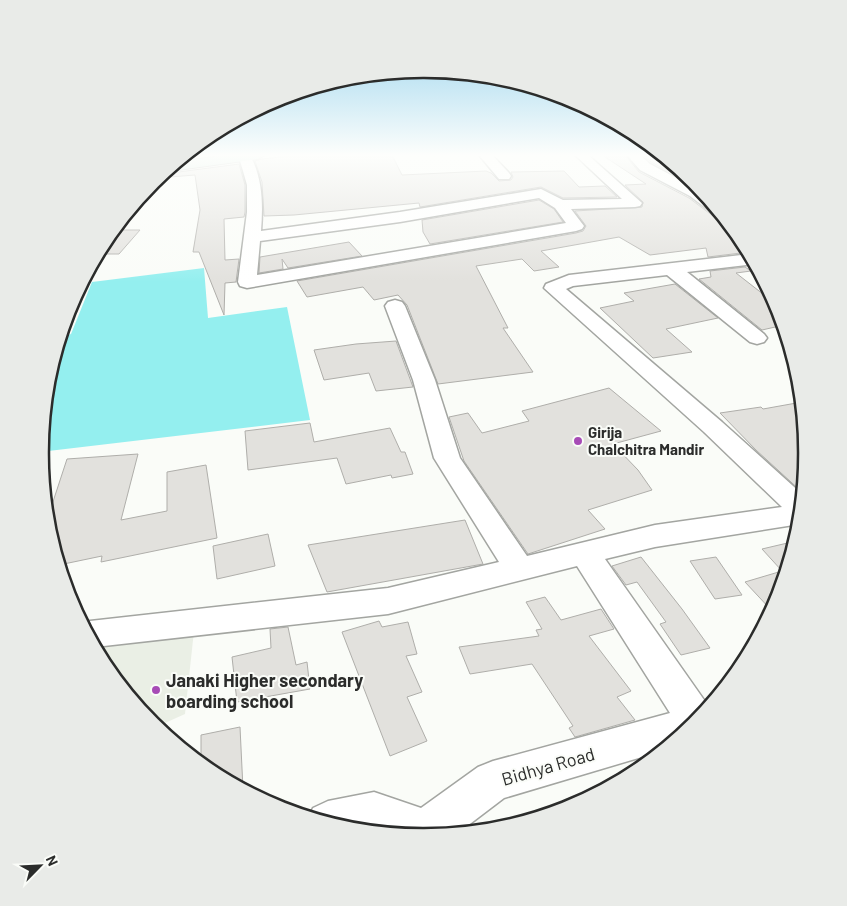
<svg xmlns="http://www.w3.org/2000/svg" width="847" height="906" viewBox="0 0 847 906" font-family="Barlow,sans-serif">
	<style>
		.built { fill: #eaefe5 }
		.water { fill: #94efef }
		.building { fill: #e2e1dd; stroke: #afaeaa }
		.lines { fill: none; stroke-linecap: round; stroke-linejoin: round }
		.minor-casing { stroke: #a3a5a1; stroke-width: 3 }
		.secondary-casing { stroke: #a3a5a1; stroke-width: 2 }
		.minor { fill: #fff; fill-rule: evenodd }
		.secondary { fill: #cce8db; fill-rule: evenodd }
		.poi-dot { fill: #a74bb6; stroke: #fafcf8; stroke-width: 2 }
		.labels { text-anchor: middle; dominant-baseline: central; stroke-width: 4; stroke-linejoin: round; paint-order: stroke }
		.poi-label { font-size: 15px; font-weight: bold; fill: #2b2c2b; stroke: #fafcf8; text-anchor: start }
		.near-poi-label { font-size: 18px; font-weight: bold; fill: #2b2c2b; stroke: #fafcf8; text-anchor: start }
		.near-street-label { font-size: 18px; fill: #2b2c2b; stroke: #fafcf8 }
		.rim { fill: none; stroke: #2b2c2b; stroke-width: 2.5 }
	</style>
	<rect width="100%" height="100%" fill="#fafcf8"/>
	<!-- built -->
	<polygon class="built" points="194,631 185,714 156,727 104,666 92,643"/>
	<!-- water -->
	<polygon class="water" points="204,268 208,318 287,307 310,420 40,452 47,378 60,338 71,334 92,282"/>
	<!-- building -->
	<g class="building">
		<polygon points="300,155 392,155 402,175 486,171 491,173 499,181 511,180 513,177 511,172 564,171 579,187 605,186 617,197 563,198 541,187 420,207 419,203 294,215 264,216 262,182 255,161 262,159"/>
		<polygon points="602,155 625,155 639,172 689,198 713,216 723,216 743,240 749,252 708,257 706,248 650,255 619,237 541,251 559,267 534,271 522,259 476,266 508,328 503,328 533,372 438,384 407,305 398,295 374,300 363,287 307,297 297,281 576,233 583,231 586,226 575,211 642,207 643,202 625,185 646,184"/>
		<polygon points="643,155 662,155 700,188 651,162"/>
		<polygon points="239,164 245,185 245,212 244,217 224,219 225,260 239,259 236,282 225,283 224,315 199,252 193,252 200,210 195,175 157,178 165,171 171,173"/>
		<polygon points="539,200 554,209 563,222 430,244 423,232 422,220"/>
		<polygon points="112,230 140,230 119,254 97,254"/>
		<polygon points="349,242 362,256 288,268 282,259 283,269 259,273 260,257"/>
		<polygon points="745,267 751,271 736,273 777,305 784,325 762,330 699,279 711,277 710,271"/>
		<polygon points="675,284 718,318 666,329 692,352 653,358 600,308 634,301 624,293"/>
		<polygon points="396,341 413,387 376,391 369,373 324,380 314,350 356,344"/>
		<polygon points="609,388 661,431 613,444 638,470 652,490 588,510 605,529 528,554 464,461 449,417 468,413 482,433 529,421 522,411"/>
		<polygon points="802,402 807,453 803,493 756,450 720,413 761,407 763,409"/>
		<polygon points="310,423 314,442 390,428 401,452 405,452 413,474 392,478 391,475 346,484 337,458 248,470 245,431"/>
		<polygon points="138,454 121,520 167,511 167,472 206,465 217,538 101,562 102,556 59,565 47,520 67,459"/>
		<polygon points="465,520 483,564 327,592 308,545"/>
		<polygon points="268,534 275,566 217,579 213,546"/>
		<polygon points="796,541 778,600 772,611 745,582 782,571 762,549"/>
		<polygon points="641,557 682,609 710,648 681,655 660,624 666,622 637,582 626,585 612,566"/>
		<polygon points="716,557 742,595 715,599 690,561"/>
		<polygon points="545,597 561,620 601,609 614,629 589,636 631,691 617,697 635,720 575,737 569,728 573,726 532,664 470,674 459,647 539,636 536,630 542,629 526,602"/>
		<polygon points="379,621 382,627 408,622 417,654 406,656 422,692 407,697 427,741 390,756 342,632"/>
		<polygon points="288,627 296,665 307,662 310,689 237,702 232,657 271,648 270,629"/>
		<polygon points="240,727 243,789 210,772 201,764 201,735"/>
	</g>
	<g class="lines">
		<defs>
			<g id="minor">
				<path d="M240,155H250C263,179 263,205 261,231L400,212L541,189L563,200L622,199L575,155H588L642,203L640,206L635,207L571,209L584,226L582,229L576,231L247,288L240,286L238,282L247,212V185L239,157ZM539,198L555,208L566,223L257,275L260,241L400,222Z"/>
				<polygon points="479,155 492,155 509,173 511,176 509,179 499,179"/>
				<polygon points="627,155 640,155 650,164 703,192 722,215 714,214 690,196 640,170"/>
				<polygon points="750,254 755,264 687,272 764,334 767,338 764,342 757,344 750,342 667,275 573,286 566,289 722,422 803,495 800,524 655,547 605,559 709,707 694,724 662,751 504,798 458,833 423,836 348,829 309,817 313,808 328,801 374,792 421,808 478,767 493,761 670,713 577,566 388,614 95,647 81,622 388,588 499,562 434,458 413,380 385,306 388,302 395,300 402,302 405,306 435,380 460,458 527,556 655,525 782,507 704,432 544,288 546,284 569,275"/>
			</g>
			<polygon id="secondary" points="229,155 265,155 258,159 171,171 167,170 176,162"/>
		</defs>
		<!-- minor casing -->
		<use href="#minor" class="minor-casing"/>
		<!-- secondary casing -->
		<use href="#secondary" class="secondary-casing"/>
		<!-- minor -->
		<use href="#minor" class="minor"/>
		<!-- secondary -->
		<use href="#secondary" class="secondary"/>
	</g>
	<!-- sky -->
	<linearGradient id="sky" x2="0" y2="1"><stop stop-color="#86cceb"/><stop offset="0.55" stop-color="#fdfefc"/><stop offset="1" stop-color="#fdfefc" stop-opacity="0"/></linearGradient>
	<rect width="847" height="282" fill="url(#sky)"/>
	<!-- markers -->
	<g class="poi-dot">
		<circle cx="578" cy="441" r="5"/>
		<circle cx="156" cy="690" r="5"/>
	</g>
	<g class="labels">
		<!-- poi labels -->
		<g class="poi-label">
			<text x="588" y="432">Girija<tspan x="588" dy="17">Chalchitra Mandir</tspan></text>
		</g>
		<!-- near-poi labels -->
		<g class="near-poi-label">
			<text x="166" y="680">Janaki Higher secondary<tspan x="166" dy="21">boarding school</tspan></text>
		</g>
		<!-- near-street labels -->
		<g class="near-street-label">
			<text transform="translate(548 766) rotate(-16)">Bidhya Road</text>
		</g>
	</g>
	<!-- crop -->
	<path d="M0 0H847V906H0ZM423 78H424A374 374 0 0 1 798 452V454A374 374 0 0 1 424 828H423A374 374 0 0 1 49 454V452A374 374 0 0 1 423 78Z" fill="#e9ebe8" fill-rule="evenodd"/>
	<path class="rim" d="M423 78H424A374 374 0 0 1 798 452V454A374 374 0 0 1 424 828H423A374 374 0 0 1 49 454V452A374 374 0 0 1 423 78Z"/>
	<!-- north arrow -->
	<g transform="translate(40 866) rotate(66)" stroke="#fafcf8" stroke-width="4" paint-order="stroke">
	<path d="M0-4L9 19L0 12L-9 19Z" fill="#2b2c2b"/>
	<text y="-8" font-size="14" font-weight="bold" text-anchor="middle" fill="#2b2c2b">N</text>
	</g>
</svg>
